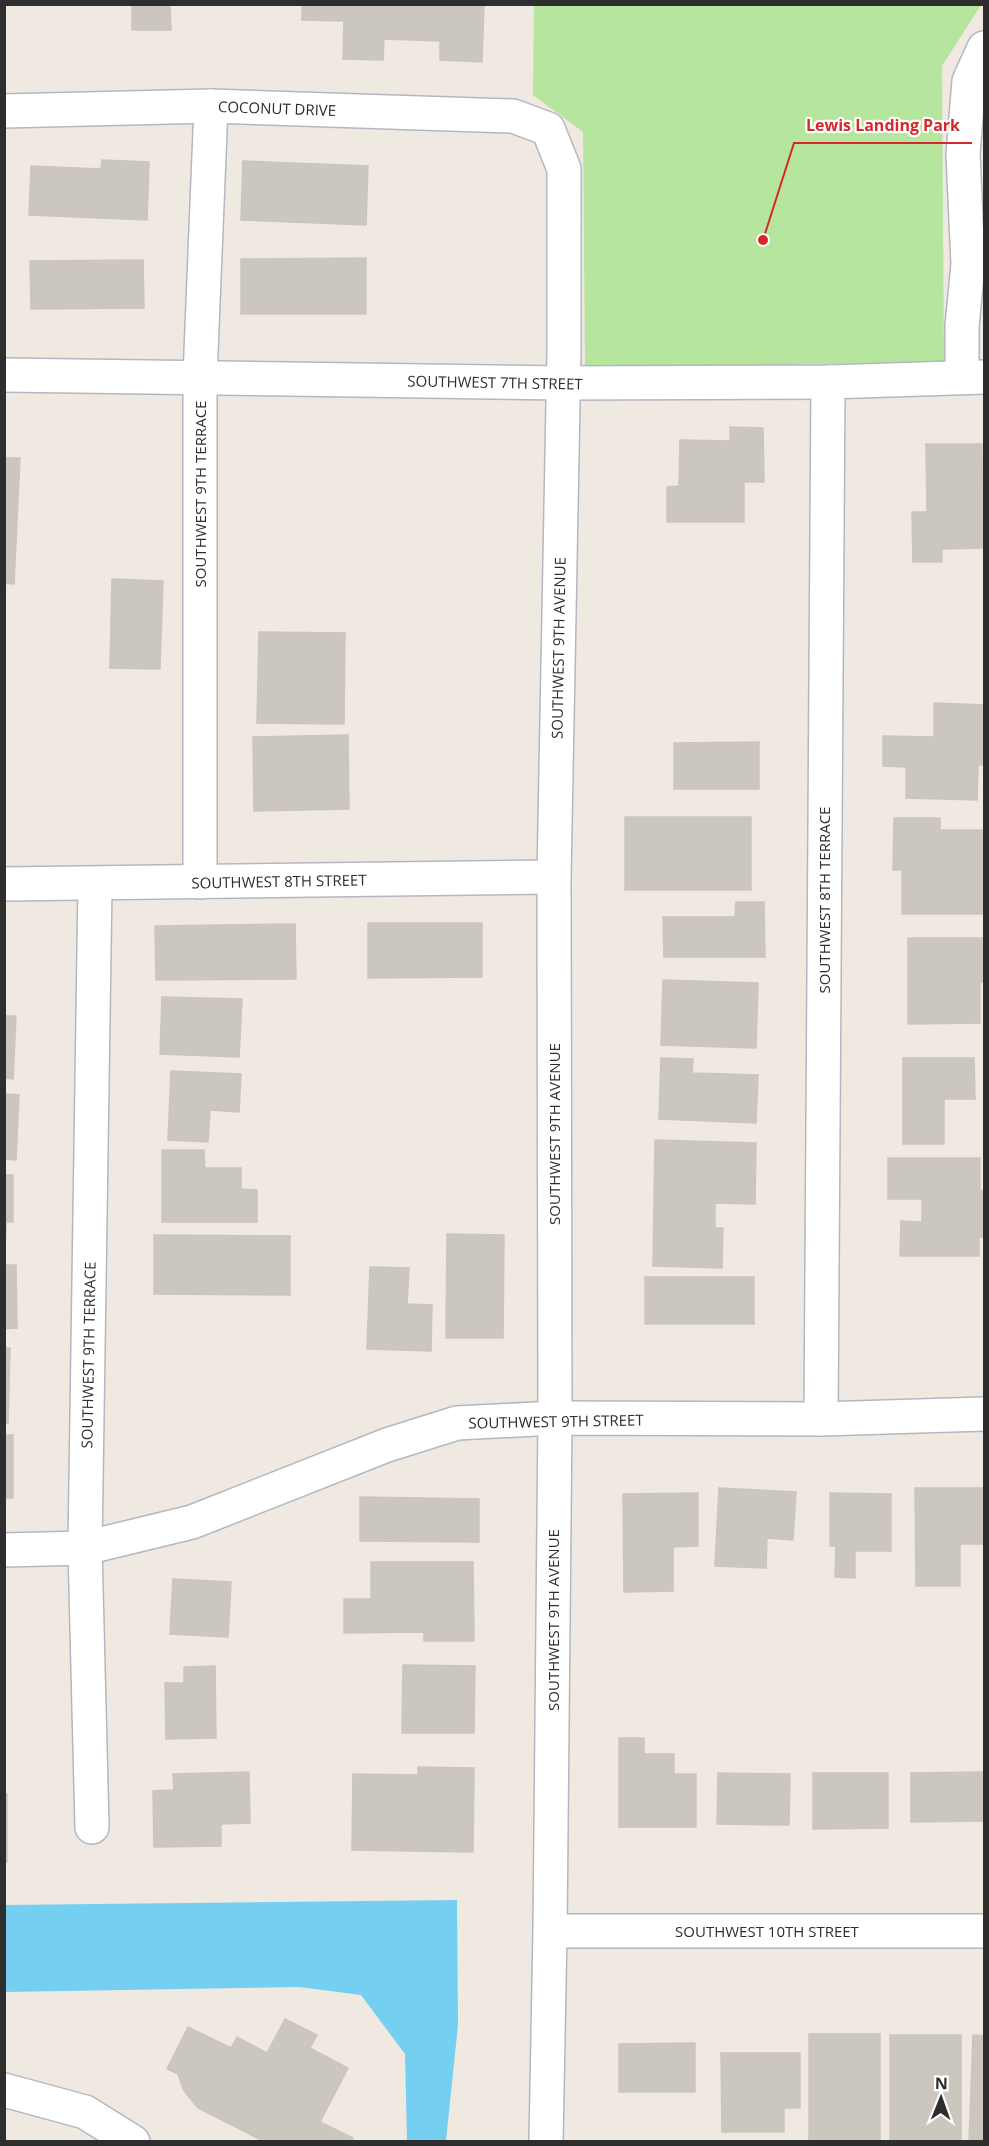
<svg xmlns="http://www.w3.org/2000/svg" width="989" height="2146" viewBox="0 0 989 2146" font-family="'Open Sans',sans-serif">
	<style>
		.green { fill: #b6e59e }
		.water { fill: #75cff0 }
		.building { fill: #cbc7bf; stroke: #cbc5ba; stroke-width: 1.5 }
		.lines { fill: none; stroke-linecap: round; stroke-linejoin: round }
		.minor-casing { stroke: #b4b7c1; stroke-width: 36 }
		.minor { stroke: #fff; stroke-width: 33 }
		.labels { text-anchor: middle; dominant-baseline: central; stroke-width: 4.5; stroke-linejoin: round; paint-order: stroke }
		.street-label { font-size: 15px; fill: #2e2e2e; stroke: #fff }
		.leader { fill: none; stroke: #d62828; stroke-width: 2 }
		.callout-dot { fill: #d62828; stroke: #fff; stroke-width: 2 }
		.callout-label { font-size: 16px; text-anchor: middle; font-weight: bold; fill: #d62828; stroke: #fff; stroke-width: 4.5; stroke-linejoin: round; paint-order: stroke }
	</style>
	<rect width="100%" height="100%" fill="#efe9e1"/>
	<!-- green -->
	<polygon class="green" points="534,5 981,5 942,66 944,363 585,367 583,132 533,95"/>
	<!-- water -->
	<polygon class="water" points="457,1900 458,2025 446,2141 407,2141 405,2054 361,1995 299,1987 5,1992 5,1905"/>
	<!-- building -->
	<g class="building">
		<polygon points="132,4 170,4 171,30 132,30"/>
		<polygon points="302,4 484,4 482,62 440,60 440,41 384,39 383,60 343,59 344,21 302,20"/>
		<polygon points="102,160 149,162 147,220 29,215 31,166 101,169"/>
		<polygon points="243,161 368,166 366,225 241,220"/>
		<polygon points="366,258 366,314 241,314 241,259"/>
		<polygon points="143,260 144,308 31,309 30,261"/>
		<polygon points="730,427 763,428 764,482 744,482 744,522 667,522 667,487 679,486 680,440 730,441"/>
		<polygon points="926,444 982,444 983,548 942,549 942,562 913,562 912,512 927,512"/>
		<polygon points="4,458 20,458 14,584 4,583"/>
		<polygon points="112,579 163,581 160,669 110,668"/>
		<polygon points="259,632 345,633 344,724 257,723"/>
		<polygon points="934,703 984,705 984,765 978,765 977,800 906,798 906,767 883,766 883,736 934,737"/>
		<polygon points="348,735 349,809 254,811 253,737"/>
		<polygon points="759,742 759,789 674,789 674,743"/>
		<rect x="625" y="817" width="126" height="73"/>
		<polygon points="894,818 940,818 940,830 984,830 984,914 902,914 902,870 893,870"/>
		<polygon points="736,902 764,902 765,957 664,957 663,917 735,917"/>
		<polygon points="368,923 482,923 482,977 368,978"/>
		<polygon points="295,924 296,979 156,980 155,926"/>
		<polygon points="908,938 984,938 984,982 980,982 980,1023 908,1024"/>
		<polygon points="663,980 758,983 756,1048 661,1045"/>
		<polygon points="162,997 242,999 239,1057 160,1054"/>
		<polygon points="4,1016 16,1016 13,1079 4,1078"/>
		<polygon points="661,1058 693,1059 692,1073 758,1075 756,1123 659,1119"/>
		<polygon points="903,1058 974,1058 975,1099 944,1099 944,1144 903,1144"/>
		<polygon points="171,1071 241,1074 239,1112 210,1110 208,1142 168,1140"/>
		<polygon points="4,1094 19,1095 16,1160 4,1159"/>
		<polygon points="655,1140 756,1143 755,1204 715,1203 715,1228 723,1228 722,1268 653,1266"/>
		<polygon points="162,1150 204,1150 205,1168 241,1168 241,1189 257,1190 257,1222 162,1222"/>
		<polygon points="888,1158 980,1158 980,1190 984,1191 984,1237 979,1237 979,1256 900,1256 901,1221 922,1222 922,1199 888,1199"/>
		<polygon points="4,1175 13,1175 13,1222 6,1222 5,1248"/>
		<polygon points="447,1234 504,1235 503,1338 446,1338"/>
		<polygon points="154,1235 290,1236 290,1295 154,1294"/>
		<polygon points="4,1265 16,1265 17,1328 4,1329"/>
		<polygon points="370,1267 409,1268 407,1304 432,1305 431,1351 367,1349"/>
		<rect x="645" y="1277" width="109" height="47"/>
		<polygon points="4,1348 10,1348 8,1423 4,1423"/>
		<rect x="4" y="1435" width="9" height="63"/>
		<polygon points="719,1488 796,1492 793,1540 767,1538 766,1568 715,1566"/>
		<polygon points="915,1488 984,1488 984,1544 960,1544 960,1586 916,1586"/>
		<polygon points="698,1493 698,1546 673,1547 673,1591 624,1592 623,1494"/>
		<polygon points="830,1493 891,1494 891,1551 855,1551 855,1578 835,1577 836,1546 830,1546"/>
		<polygon points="360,1497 479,1499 479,1542 360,1541"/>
		<polygon points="371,1562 473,1562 474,1641 424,1641 424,1632 344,1633 344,1599 371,1599"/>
		<polygon points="173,1579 231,1582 228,1637 170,1634"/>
		<polygon points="403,1665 475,1666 474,1733 402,1733"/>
		<polygon points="215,1666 216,1738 166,1739 165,1683 184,1683 184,1667"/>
		<polygon points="619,1738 644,1738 644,1754 674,1754 674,1774 696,1774 696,1827 619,1827"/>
		<polygon points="418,1767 474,1768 473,1852 352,1850 353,1774 418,1775"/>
		<polygon points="249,1772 250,1823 221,1824 221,1846 154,1847 153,1791 174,1790 173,1774"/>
		<polygon points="983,1772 983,1821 911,1822 911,1773"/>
		<polygon points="718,1773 790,1774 789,1825 717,1824"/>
		<polygon points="813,1773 888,1773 888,1828 813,1829"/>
		<rect x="4" y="1794" width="3" height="68"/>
		<polygon points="285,2019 317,2035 310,2048 348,2068 320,2122 353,2138 351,2142 265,2142 198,2108 184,2091 178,2074 167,2069 188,2027 231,2048 237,2037 267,2053"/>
		<rect x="809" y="2034" width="71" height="108"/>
		<rect x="890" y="2035" width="71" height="107"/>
		<polygon points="973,2035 984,2036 984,2142 969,2142"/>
		<polygon points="695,2043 695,2092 619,2092 619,2044"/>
		<polygon points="721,2053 800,2053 800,2108 784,2108 784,2132 722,2132"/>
	</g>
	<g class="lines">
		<defs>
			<g id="minor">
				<polyline points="4,111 211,106 513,116 548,129 564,169 564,350 554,877 555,1418 550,1931 546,2142"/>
				<polyline points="4,375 564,383 828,382 984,377"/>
				<polyline points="962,377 962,326 968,264 963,154 969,81 984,48"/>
				<polyline points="200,882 200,377 211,106"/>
				<polyline points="4,884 554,877"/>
				<polyline points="821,1419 828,382"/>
				<polyline points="4,1550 85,1548 192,1522 387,1445 457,1423 555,1418 821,1419 984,1414"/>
				<polyline points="92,1827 85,1548 95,884"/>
				<polyline points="550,1931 984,1931"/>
				<polyline points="4,2090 85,2112 133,2142"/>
			</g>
		</defs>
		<!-- minor casing -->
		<use href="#minor" class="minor-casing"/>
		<!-- minor -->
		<use href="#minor" class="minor"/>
	</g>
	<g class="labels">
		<!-- street labels -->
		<g class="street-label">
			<text transform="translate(277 108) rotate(2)">COCONUT DRIVE</text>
			<text transform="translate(495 382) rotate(1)">SOUTHWEST 7TH STREET</text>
			<text transform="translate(200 494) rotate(-90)">SOUTHWEST 9TH TERRACE</text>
			<text transform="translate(558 648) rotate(-89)">SOUTHWEST 9TH AVENUE</text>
			<text transform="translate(279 881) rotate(-1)">SOUTHWEST 8TH STREET</text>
			<text transform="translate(824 900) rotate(-90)">SOUTHWEST 8TH TERRACE</text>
			<text transform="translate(554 1134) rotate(-90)">SOUTHWEST 9TH AVENUE</text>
			<text transform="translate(88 1355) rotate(-89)">SOUTHWEST 9TH TERRACE</text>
			<text transform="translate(556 1421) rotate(-1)">SOUTHWEST 9TH STREET</text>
			<text transform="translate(553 1620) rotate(-90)">SOUTHWEST 9TH AVENUE</text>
			<text x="767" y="1931">SOUTHWEST 10TH STREET</text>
		</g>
	</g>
	<!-- callouts -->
	<path class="leader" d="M763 240L794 143H972"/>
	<circle class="callout-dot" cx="763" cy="240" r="6"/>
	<g class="callout-label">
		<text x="883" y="131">Lewis Landing Park</text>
	</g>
	<!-- border -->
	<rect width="989" height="2146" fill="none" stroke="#2e2e2e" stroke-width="12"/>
	<!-- north arrow -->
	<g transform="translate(941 2098) rotate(1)" stroke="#ffffff" stroke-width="4.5" paint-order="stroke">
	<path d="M0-4.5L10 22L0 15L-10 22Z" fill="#2e2e2e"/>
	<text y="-9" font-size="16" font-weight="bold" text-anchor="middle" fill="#2e2e2e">N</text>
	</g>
</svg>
